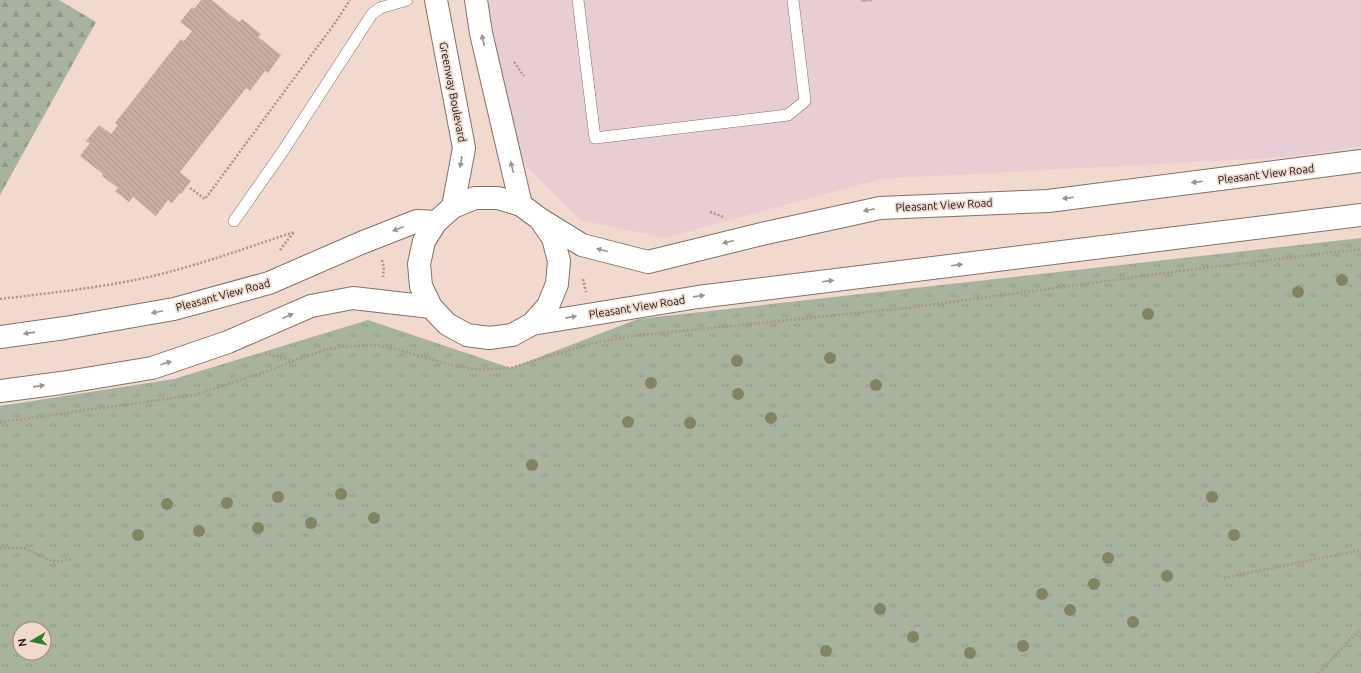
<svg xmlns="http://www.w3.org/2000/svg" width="1361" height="673" viewBox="0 0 1361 673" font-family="Ubuntu,sans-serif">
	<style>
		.commercial { fill: #e8ced2 }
		.grass { fill: url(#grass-tufts); fill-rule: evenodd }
		.forest { fill: url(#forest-firs) }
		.building { fill: url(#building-back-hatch) }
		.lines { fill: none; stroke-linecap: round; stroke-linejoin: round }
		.lane-casing { stroke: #857165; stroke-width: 12 }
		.secondary-casing { stroke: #857165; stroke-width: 24 }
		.path { stroke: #a7968c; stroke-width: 2.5; stroke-dasharray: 2 2; stroke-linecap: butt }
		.lane { stroke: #fff; stroke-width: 11 }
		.secondary { stroke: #fff; stroke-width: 22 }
		.tree { fill: #828464 }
		.oneway { fill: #999593 }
		.labels { text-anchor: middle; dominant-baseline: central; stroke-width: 3.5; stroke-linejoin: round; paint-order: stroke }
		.street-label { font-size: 11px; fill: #1c1410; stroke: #f1dacd }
	</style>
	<defs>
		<pattern id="grass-tufts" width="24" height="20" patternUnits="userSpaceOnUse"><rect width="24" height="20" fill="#a7b29f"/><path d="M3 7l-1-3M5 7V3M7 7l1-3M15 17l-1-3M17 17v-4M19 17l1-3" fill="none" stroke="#8f9888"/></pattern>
		<pattern id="forest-firs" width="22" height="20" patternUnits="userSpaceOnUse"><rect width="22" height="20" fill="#a7b29f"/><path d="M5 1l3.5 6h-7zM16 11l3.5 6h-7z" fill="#8f9888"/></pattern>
		<pattern id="building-back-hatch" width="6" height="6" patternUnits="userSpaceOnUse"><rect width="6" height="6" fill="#c6aea5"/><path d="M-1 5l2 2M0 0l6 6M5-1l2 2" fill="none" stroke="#aa958d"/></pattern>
	</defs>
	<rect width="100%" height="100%" fill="#f1dacd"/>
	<!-- commercial -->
	<polygon class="commercial" points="476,0 1361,0 1361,147 1289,157 881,179 664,238 580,220 507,147"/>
	<!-- grass -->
	<path class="grass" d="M1361,238V673H0V406L174,379L368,320L511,368L638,319ZM20,629H44V653H20Z"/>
	<!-- forest -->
	<polygon class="forest" points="0,0 59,0 96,22 0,195"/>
	<!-- building -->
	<g class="building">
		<polygon points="201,0 212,0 239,22 242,19 261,34 258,37 281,55 268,73 265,71 250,91 246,88 180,172 191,181 181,194 180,193 172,203 168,200 156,216 133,197 129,202 115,191 118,188 102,176 103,174 80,156 90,143 86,141 99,125 111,134 118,125 115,123 181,39 184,41 192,31 180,22 192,7 194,9"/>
		<polygon points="861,0 872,0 872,1 861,2"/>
	</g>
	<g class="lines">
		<defs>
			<g id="lane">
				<polyline points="578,0 595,138 788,115 805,101 793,0"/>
				<polyline points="234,221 283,151 372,14 380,8 407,0"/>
			</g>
			<g id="secondary">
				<polyline points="436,0 464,148 453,207"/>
				<polyline points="476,0 481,33 521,205"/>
				<polyline points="540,219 553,238 559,261 557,284 548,306 532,324 512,335 489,338 467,335 447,324 431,307 421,286 419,264 424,241 436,222 453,207 475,198 498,198 521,205 540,219 582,245 648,262 766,233 880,208 1048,201 1361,161"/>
				<polyline points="532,324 698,297 1361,215"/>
				<polyline points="0,337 65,328 174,309 269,283 361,243 417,221 436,222"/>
				<polyline points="0,391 61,383 152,368 228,342 311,306 353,298 431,307"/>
			</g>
		</defs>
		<!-- lane casing -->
		<use href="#lane" class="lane-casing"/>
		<!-- secondary casing -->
		<use href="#secondary" class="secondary-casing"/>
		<!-- path -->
		<g class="path">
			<polyline points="514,62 524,76"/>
			<polyline points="190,188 205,199 335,23 350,0"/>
			<polyline points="710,212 724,217"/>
			<polyline points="280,250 294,232"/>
			<polyline points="382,260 384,267 383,277"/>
			<polyline points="583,279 586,292"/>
			<path d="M0,299C43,294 87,289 130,281C186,270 240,250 294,232"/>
			<polyline points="265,353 293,361"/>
			<polyline points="0,422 195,395 271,370 293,361 325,350 340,347 374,345 399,350 454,366 475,369 492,369 510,368 598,342 632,336 907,308 1173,272 1361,249"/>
			<polyline points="0,548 24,548 47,559 57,562 72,559"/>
			<polyline points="1224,578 1361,550"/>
			<polyline points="1319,673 1353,636 1361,630"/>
		</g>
		<!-- lane -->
		<use href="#lane" class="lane"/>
		<!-- secondary -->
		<use href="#secondary" class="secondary"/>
	</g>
	<!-- trees -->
	<g class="tree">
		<circle cx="1342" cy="280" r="6"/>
		<circle cx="1298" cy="292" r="6"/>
		<circle cx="1148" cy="314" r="6"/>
		<circle cx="830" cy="358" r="6"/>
		<circle cx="737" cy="361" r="6"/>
		<circle cx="651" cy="383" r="6"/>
		<circle cx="876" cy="385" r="6"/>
		<circle cx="738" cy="394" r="6"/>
		<circle cx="771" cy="418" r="6"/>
		<circle cx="628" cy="422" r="6"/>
		<circle cx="690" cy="423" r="6"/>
		<circle cx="532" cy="465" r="6"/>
		<circle cx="341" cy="494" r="6"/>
		<circle cx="278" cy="497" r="6"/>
		<circle cx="1212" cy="497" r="6"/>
		<circle cx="227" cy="503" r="6"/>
		<circle cx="167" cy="504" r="6"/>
		<circle cx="374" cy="518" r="6"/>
		<circle cx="311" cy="523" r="6"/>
		<circle cx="258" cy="528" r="6"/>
		<circle cx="199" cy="531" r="6"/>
		<circle cx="138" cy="535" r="6"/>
		<circle cx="1234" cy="535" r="6"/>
		<circle cx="1108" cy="558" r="6"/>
		<circle cx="1167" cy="576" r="6"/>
		<circle cx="1094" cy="584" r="6"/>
		<circle cx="1042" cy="594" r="6"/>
		<circle cx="880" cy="609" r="6"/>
		<circle cx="1070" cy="610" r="6"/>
		<circle cx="1133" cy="622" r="6"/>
		<circle cx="913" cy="637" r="6"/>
		<circle cx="1023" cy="646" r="6"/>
		<circle cx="826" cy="651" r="6"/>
		<circle cx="970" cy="653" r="6"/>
	</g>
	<!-- one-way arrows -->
	<defs><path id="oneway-solid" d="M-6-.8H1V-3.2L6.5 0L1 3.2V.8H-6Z"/></defs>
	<g class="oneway">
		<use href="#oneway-solid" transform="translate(483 40) rotate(-103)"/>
		<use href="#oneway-solid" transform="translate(461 162) rotate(100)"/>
		<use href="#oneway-solid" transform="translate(512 167) rotate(-103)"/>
		<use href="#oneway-solid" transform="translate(1197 182) rotate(173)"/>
		<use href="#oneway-solid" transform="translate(1068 198) rotate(173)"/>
		<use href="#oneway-solid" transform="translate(869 210) rotate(168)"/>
		<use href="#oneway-solid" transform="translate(398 229) rotate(159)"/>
		<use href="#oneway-solid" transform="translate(728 242) rotate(166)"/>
		<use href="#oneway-solid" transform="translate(602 250) rotate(-166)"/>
		<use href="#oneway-solid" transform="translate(957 265) rotate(-7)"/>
		<use href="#oneway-solid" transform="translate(828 281) rotate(-7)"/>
		<use href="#oneway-solid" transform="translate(699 296) rotate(-8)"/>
		<use href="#oneway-solid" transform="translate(157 312) rotate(170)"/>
		<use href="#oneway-solid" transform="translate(288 316) rotate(-24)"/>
		<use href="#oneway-solid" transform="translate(571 317) rotate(-9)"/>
		<use href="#oneway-solid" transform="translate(29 333) rotate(172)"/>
		<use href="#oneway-solid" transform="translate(166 363) rotate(-18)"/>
		<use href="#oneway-solid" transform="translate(39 386) rotate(-8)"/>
	</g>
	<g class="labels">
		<!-- street labels -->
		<g class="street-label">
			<text transform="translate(453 92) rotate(79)">Greenway Boulevard</text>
			<text transform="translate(1266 174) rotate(-7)">Pleasant View Road</text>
			<text transform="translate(944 205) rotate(-3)">Pleasant View Road</text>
			<text transform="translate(223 295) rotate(-15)">Pleasant View Road</text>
			<text transform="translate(637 307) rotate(-9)">Pleasant View Road</text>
		</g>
	</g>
	<!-- north arrow -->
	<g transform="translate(32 641) rotate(261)"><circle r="19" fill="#f1dacd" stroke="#9c8b81"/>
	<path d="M0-3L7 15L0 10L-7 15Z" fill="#297f2c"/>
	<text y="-6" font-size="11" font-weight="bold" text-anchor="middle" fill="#1c1410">N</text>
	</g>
</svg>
